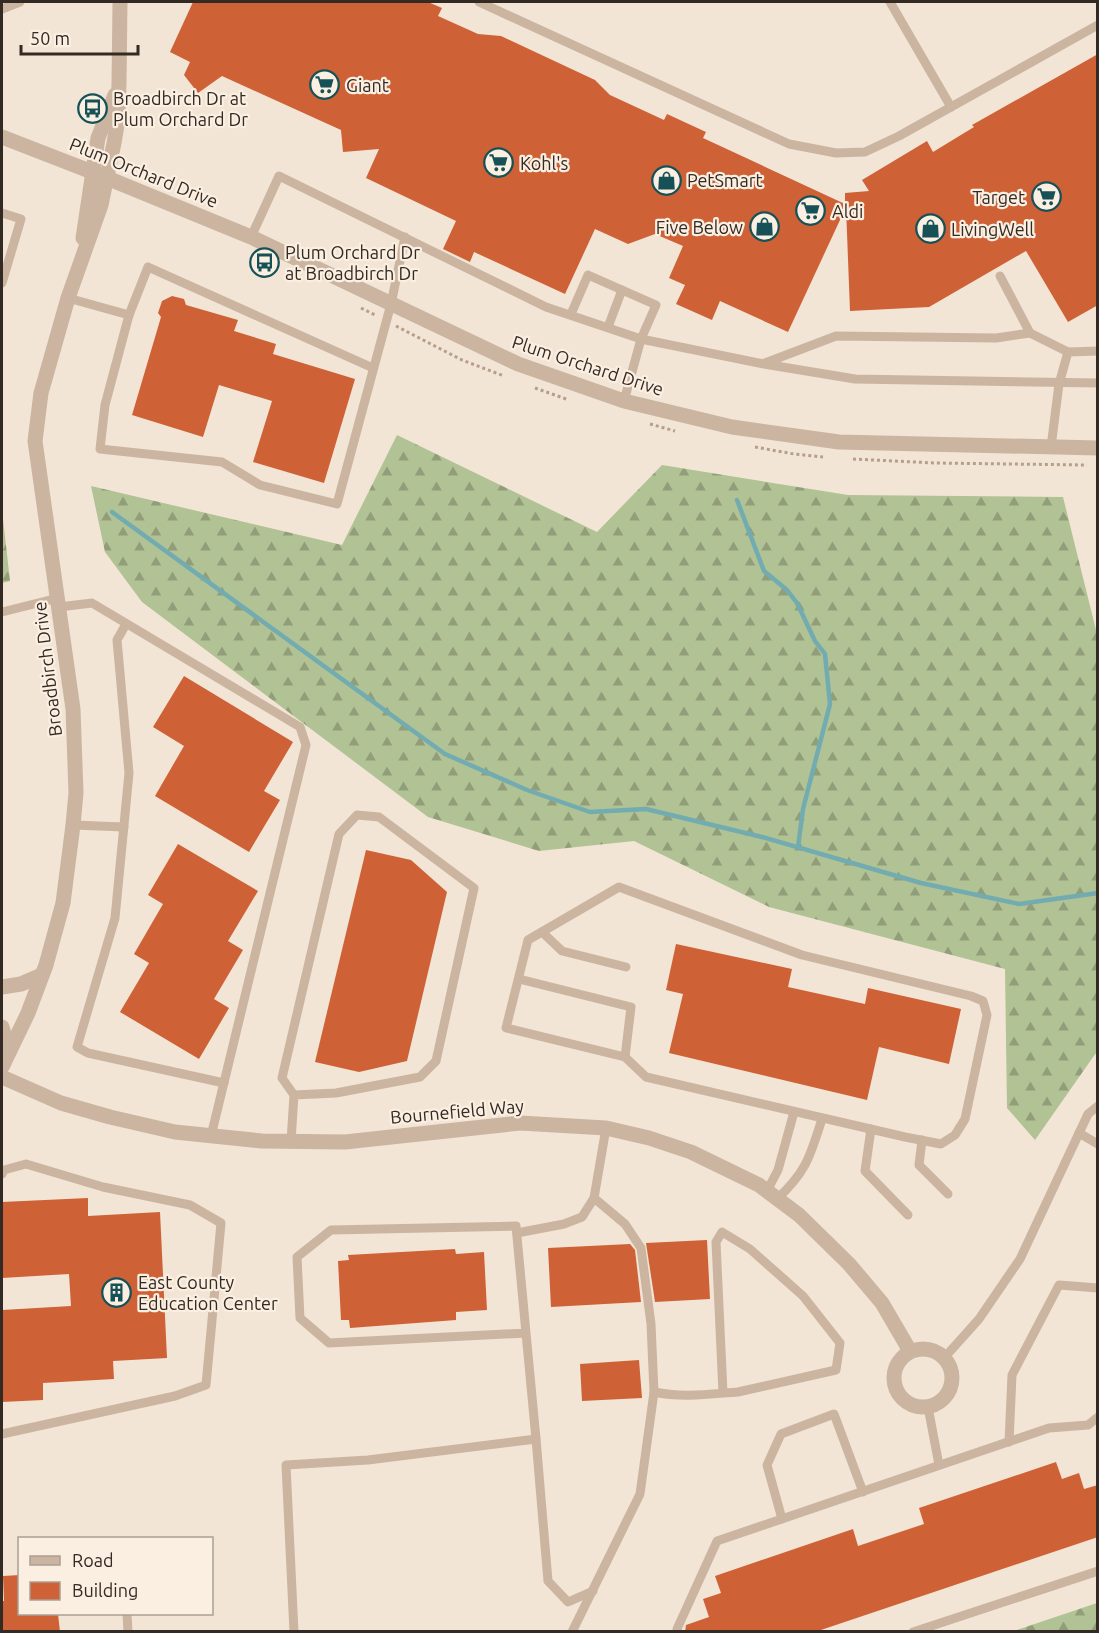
<svg xmlns="http://www.w3.org/2000/svg" width="1099" height="1633" viewBox="0 0 1099 1633" font-family="Ubuntu,sans-serif">
	<style>
		.forest { fill: url(#forest-firs) }
		.lines { fill: none; stroke-linecap: round; stroke-linejoin: round }
		.stream { stroke: #72acb1; stroke-width: 4.5 }
		.building { fill: #cf6136 }
		.path { stroke: #b69f8a; stroke-width: 3; stroke-dasharray: 3 3; stroke-linecap: butt }
		.service { stroke: #cbb5a0; stroke-width: 9 }
		.minor { stroke: #cbb5a0; stroke-width: 15 }
		.tertiary { stroke: #cbb5a0; stroke-width: 15 }
		.labels { text-anchor: middle; dominant-baseline: central; stroke-width: 4.5; stroke-linejoin: round; paint-order: stroke }
		.poi-label { font-size: 18px; fill: #342a24; stroke: #faefe1; text-anchor: start }
		.street-label { font-size: 18px; fill: #342a24; stroke: #faefe1 }
	</style>
	<defs>
		<pattern id="forest-firs" width="22" height="20" patternUnits="userSpaceOnUse" patternTransform="scale(1.5)"><rect width="22" height="20" fill="#b1c294"/><path d="M5 1l3.5 6h-7zM16 11l3.5 6h-7z" fill="#919e79"/></pattern>
	</defs>
	<rect width="100%" height="100%" fill="#f2e5d5"/>
	<!-- forest -->
	<g class="forest">
		<polygon points="397,435 597,532 662,465 848,495 1063,497 1097,634 1098,1050 1035,1140 1007,1108 1005,969 769,907 634,841 539,851 428,817 142,602 105,552 91,486 342,545"/>
		<polygon points="2,510 10,581 2,583"/>
		<polygon points="1097,1603 1097,1631 1014,1631"/>
	</g>
	<g class="lines">
		<!-- stream -->
		<g class="stream">
			<polyline points="737,500 764,571 787,590 797,603 815,641 825,654 830,704 803,809 798,847"/>
			<polyline points="112,512 445,754 527,790 590,812 646,809 762,837 921,883 1019,904 1098,893"/>
		</g>
	</g>
	<!-- building -->
	<g class="building">
		<polygon points="193,2 428,2 442,8 438,16 478,34 501,36 595,80 610,95 664,120 667,114 706,132 703,138 845,204 845,193 869,191 862,180 927,141 933,152 974,127 972,125 1098,54 1098,305 1068,322 1026,251 929,307 850,311 846,207 788,332 720,301 712,320 676,304 685,285 669,278 683,246 655,234 628,244 595,229 565,294 474,252 470,262 443,249 456,221 366,178 379,149 343,152 341,130 222,76 198,93 184,75 190,62 170,52"/>
		<polygon points="172,296 184,299 186,305 238,320 234,331 276,344 273,354 355,379 324,483 253,462 272,401 219,385 203,437 132,415 161,317 158,313 162,301"/>
		<polygon points="184,676 293,742 264,791 280,800 249,852 155,796 184,746 153,727"/>
		<polygon points="178,844 258,891 228,941 243,950 214,999 229,1008 199,1059 120,1012 149,963 134,954 163,904 148,895"/>
		<polygon points="366,850 411,860 447,892 407,1061 359,1072 315,1062"/>
		<polygon points="676,944 792,969 788,987 865,1004 868,988 961,1009 949,1064 879,1047 867,1100 669,1053 683,994 666,990"/>
		<polygon points="88,1198 88,1216 160,1212 167,1358 113,1361 114,1379 43,1383 43,1400 2,1402 2,1310 71,1306 69,1274 2,1278 2,1202"/>
		<polygon points="707,1240 710,1299 655,1302 646,1243"/>
		<polygon points="630,1244 635,1250 641,1302 551,1307 548,1248"/>
		<polygon points="455,1249 456,1254 484,1252 487,1310 456,1312 456,1320 350,1328 349,1320 341,1320 338,1261 349,1260 348,1255"/>
		<polygon points="639,1360 642,1398 582,1401 580,1364"/>
		<polygon points="1056,1462 1062,1479 1079,1473 1084,1489 1098,1485 1098,1537 815,1632 685,1632 686,1625 709,1617 703,1599 721,1593 715,1576 853,1529 858,1546 924,1524 919,1508"/>
		<polygon points="20,1575 20,1614 58,1614 60,1632 2,1632 2,1601 4,1601 3,1576"/>
	</g>
	<g class="lines">
		<!-- path -->
		<g class="path">
			<polyline points="361,308 377,316"/>
			<polyline points="396,326 462,360 504,376"/>
			<polyline points="535,388 569,400"/>
			<polyline points="650,424 675,431"/>
			<polyline points="755,447 794,454 823,457"/>
			<polyline points="853,459 935,463 1087,465"/>
		</g>
		<!-- service -->
		<g class="service">
			<polyline points="479,2 789,144 836,153 865,152 899,136 1098,25"/>
			<polyline points="890,2 951,107"/>
			<polyline points="2,9 20,2"/>
			<polyline points="2,213 21,219 2,283"/>
			<polyline points="251,237 279,176 546,307 641,339 624,401"/>
			<polyline points="1000,276 1030,333 1068,352"/>
			<polyline points="68,298 129,315 105,405 100,449 222,462 260,485 337,504 391,304 405,237"/>
			<polyline points="571,314 588,275 656,305 641,339 764,364 855,379 1098,383"/>
			<polyline points="129,315 148,267 373,368"/>
			<polyline points="608,327 622,290"/>
			<polyline points="765,363 836,336 996,338 1030,333"/>
			<polyline points="1051,447 1059,384 1068,352 1098,351"/>
			<polyline points="59,607 92,603 300,727 306,745 211,1136"/>
			<polyline points="2,612 58,598"/>
			<polyline points="126,624 117,640 129,773 115,918 77,1047 88,1053 224,1083"/>
			<polyline points="73,825 124,827"/>
			<polygon points="619,887 802,955 971,996 983,1001 987,1015 965,1119 955,1135 941,1144 905,1137 646,1077 625,1057 506,1028 528,940"/>
			<polyline points="542,932 562,951 626,967"/>
			<polyline points="519,979 631,1007 625,1057"/>
			<polyline points="871,1129 865,1171 908,1215"/>
			<polyline points="1079,1133 1098,1144"/>
			<polyline points="922,1140 919,1165 948,1194"/>
			<polyline points="291,1141 294,1095 282,1078 339,834 357,815 379,817 474,888 436,1061 420,1077 336,1093 294,1095"/>
			<polyline points="2,1174 4,1170 26,1164 103,1187 190,1205 221,1223 206,1385 175,1396 2,1434"/>
			<polyline points="767,1191 778,1170 794,1112"/>
			<path d="M777,1199C807,1171 810,1156 822,1119"/>
			<polyline points="517,1233 564,1224 582,1217 594,1198"/>
			<polyline points="526,1333 516,1226 331,1230 297,1257 300,1318 329,1343 526,1333 536,1439"/>
			<polyline points="945,1357 979,1319 1020,1259 1088,1114 1098,1106"/>
			<path d="M654,1392C682,1398 710,1394 738,1392L836,1370L840,1343L803,1296L750,1249L722,1232L716,1242L723,1393"/>
			<polyline points="928,1407 939,1465"/>
			<polyline points="1009,1442 1012,1375 1059,1285 1098,1288"/>
			<polyline points="782,1519 767,1465 781,1434 834,1414 863,1492"/>
			<polyline points="127,1614 128,1632"/>
			<polyline points="294,1632 286,1465 368,1460 536,1439 548,1581 568,1602 593,1591"/>
			<polyline points="572,1632 640,1494 654,1392 651,1324 641,1248 625,1224 594,1198 606,1128"/>
			<polyline points="678,1632 677,1629 717,1541 1049,1428 1088,1425 1098,1417"/>
			<polyline points="913,1632 1098,1571"/>
		</g>
		<!-- minor -->
		<g class="minor">
			<polyline points="2,137 105,177"/>
			<polyline points="2,1077 61,1103 110,1117 175,1132 262,1141 345,1142 520,1123 606,1128 649,1138 691,1152 759,1185 799,1215 849,1264 882,1303 910,1351"/>
			<circle cx="923" cy="1378" r="29"/>
		</g>
		<!-- tertiary -->
		<g class="tertiary">
			<polyline points="107,178 251,237 518,364 624,401 732,427 839,442 1098,448"/>
			<polyline points="83,238 98,138 115,95"/>
			<polyline points="2,987 21,984 42,975"/>
			<polyline points="2,1027 9,1051"/>
			<polyline points="2,1067 28,1013 46,965 63,903 73,825 76,793 73,709 35,441 41,393 68,298 101,205 114,143 118,119 119,83 120,2"/>
		</g>
	</g>
	<!-- icons -->
	<defs>
		<symbol id="supermarket-ring" viewBox="-11 -11 22 22"><circle r="9.5" fill="#faefe1" stroke="#175158" stroke-width="1.5"/><path d="M-6-5.5h2.5l.6 2H6L4.5 2H-2.5L-4.4-4H-6ZM-1.5 3.2a1.3 1.3 0 1 0 .1 0ZM3 3.2a1.3 1.3 0 1 0 .1 0Z" fill="#175158"/></symbol>
		<symbol id="bus-ring" viewBox="-11 -11 22 22"><circle r="9.5" fill="#faefe1" stroke="#175158" stroke-width="1.5"/><path d="M-5-6H5V4H4V6H2V4H-2V6H-4V4H-5ZM-3.5-4V0h7V-4ZM-3.5 1.2v1.5H-2V1.2ZM2 1.2v1.5H3.5V1.2Z" fill="#175158"/></symbol>
		<symbol id="shop-ring" viewBox="-11 -11 22 22"><circle r="9.5" fill="#faefe1" stroke="#175158" stroke-width="1.5"/><path d="M-5-2.5h2.3a2.7 3.5 0 0 1 5.4 0H5L5.5 6h-11ZM-1.5-2.5h3a1.5 2.3 0 0 0-3 0Z" fill="#175158"/></symbol>
		<symbol id="building-ring" viewBox="-11 -11 22 22"><circle r="9.5" fill="#faefe1" stroke="#175158" stroke-width="1.5"/><path d="M-4-6H4V6H1V3H-1V6H-4ZM-2.5-4.3h1.7v1.8h-1.7ZM.8-4.3h1.7v1.8H.8ZM-2.5-1h1.7V.8h-1.7ZM.8-1h1.7V.8H.8Z" fill="#175158"/></symbol>
	</defs>
	<g fill-rule="evenodd">
		<use href="#supermarket-ring" x="308" y="68" width="33" height="33"/>
		<use href="#bus-ring" x="76" y="92" width="33" height="33"/>
		<use href="#supermarket-ring" x="482" y="146" width="33" height="33"/>
		<use href="#shop-ring" x="650" y="164" width="33" height="33"/>
		<use href="#supermarket-ring" x="1030" y="180" width="33" height="33"/>
		<use href="#supermarket-ring" x="794" y="194" width="33" height="33"/>
		<use href="#shop-ring" x="748" y="210" width="33" height="33"/>
		<use href="#shop-ring" x="914" y="212" width="33" height="33"/>
		<use href="#bus-ring" x="248" y="246" width="33" height="33"/>
		<use href="#building-ring" x="100" y="1276" width="33" height="33"/>
	</g>
	<g class="labels">
		<!-- poi labels -->
		<g class="poi-label">
			<text x="346" y="85">Giant</text>
			<text x="113" y="98">Broadbirch Dr at<tspan x="113" dy="21">Plum Orchard Dr</tspan></text>
			<text x="520" y="163">Kohl's</text>
			<text x="687" y="180">PetSmart</text>
			<text x="1025" y="197" text-anchor="end">Target</text>
			<text x="832" y="211">Aldi</text>
			<text x="743" y="227" text-anchor="end">Five Below</text>
			<text x="951" y="229">LivingWell</text>
			<text x="285" y="252">Plum Orchard Dr<tspan x="285" dy="21">at Broadbirch Dr</tspan></text>
			<text x="138" y="1282">East County<tspan x="138" dy="21">Education Center</tspan></text>
		</g>
		<!-- street labels -->
		<g class="street-label">
			<text transform="translate(144 172) rotate(22)">Plum Orchard Drive</text>
			<text transform="translate(588 365) rotate(18)">Plum Orchard Drive</text>
			<text transform="translate(47 669) rotate(-97)">Broadbirch Drive</text>
			<text transform="translate(457 1111) rotate(-5)">Bournefield Way</text>
		</g>
	</g>
	<!-- border -->
	<rect width="1099" height="1633" fill="none" stroke="#342a24" stroke-width="6"/>
	<!-- legend -->
	<rect x="18" y="1537" width="195" height="78" fill="#faefe1" stroke="#aba095" stroke-width="1.5"/>
	<rect x="30" y="1556" width="30" height="9" fill="#cbb5a0" stroke="#aba095" stroke-width="1.5"/>
	<text x="72" y="1567" font-size="18" fill="#342a24">Road</text>
	<rect x="30" y="1582" width="30" height="18" fill="#cf6136" stroke="#aba095" stroke-width="1.5"/>
	<text x="72" y="1597" font-size="18" fill="#342a24">Building</text>
	<!-- scale -->
	<path d="M21 45v9h117v-9" fill="none" stroke="#342a24" stroke-width="3"/>
	<text x="30" y="45" font-size="18" fill="#342a24" stroke="#faefe1" stroke-width="4.5" paint-order="stroke">50 m</text>
</svg>
